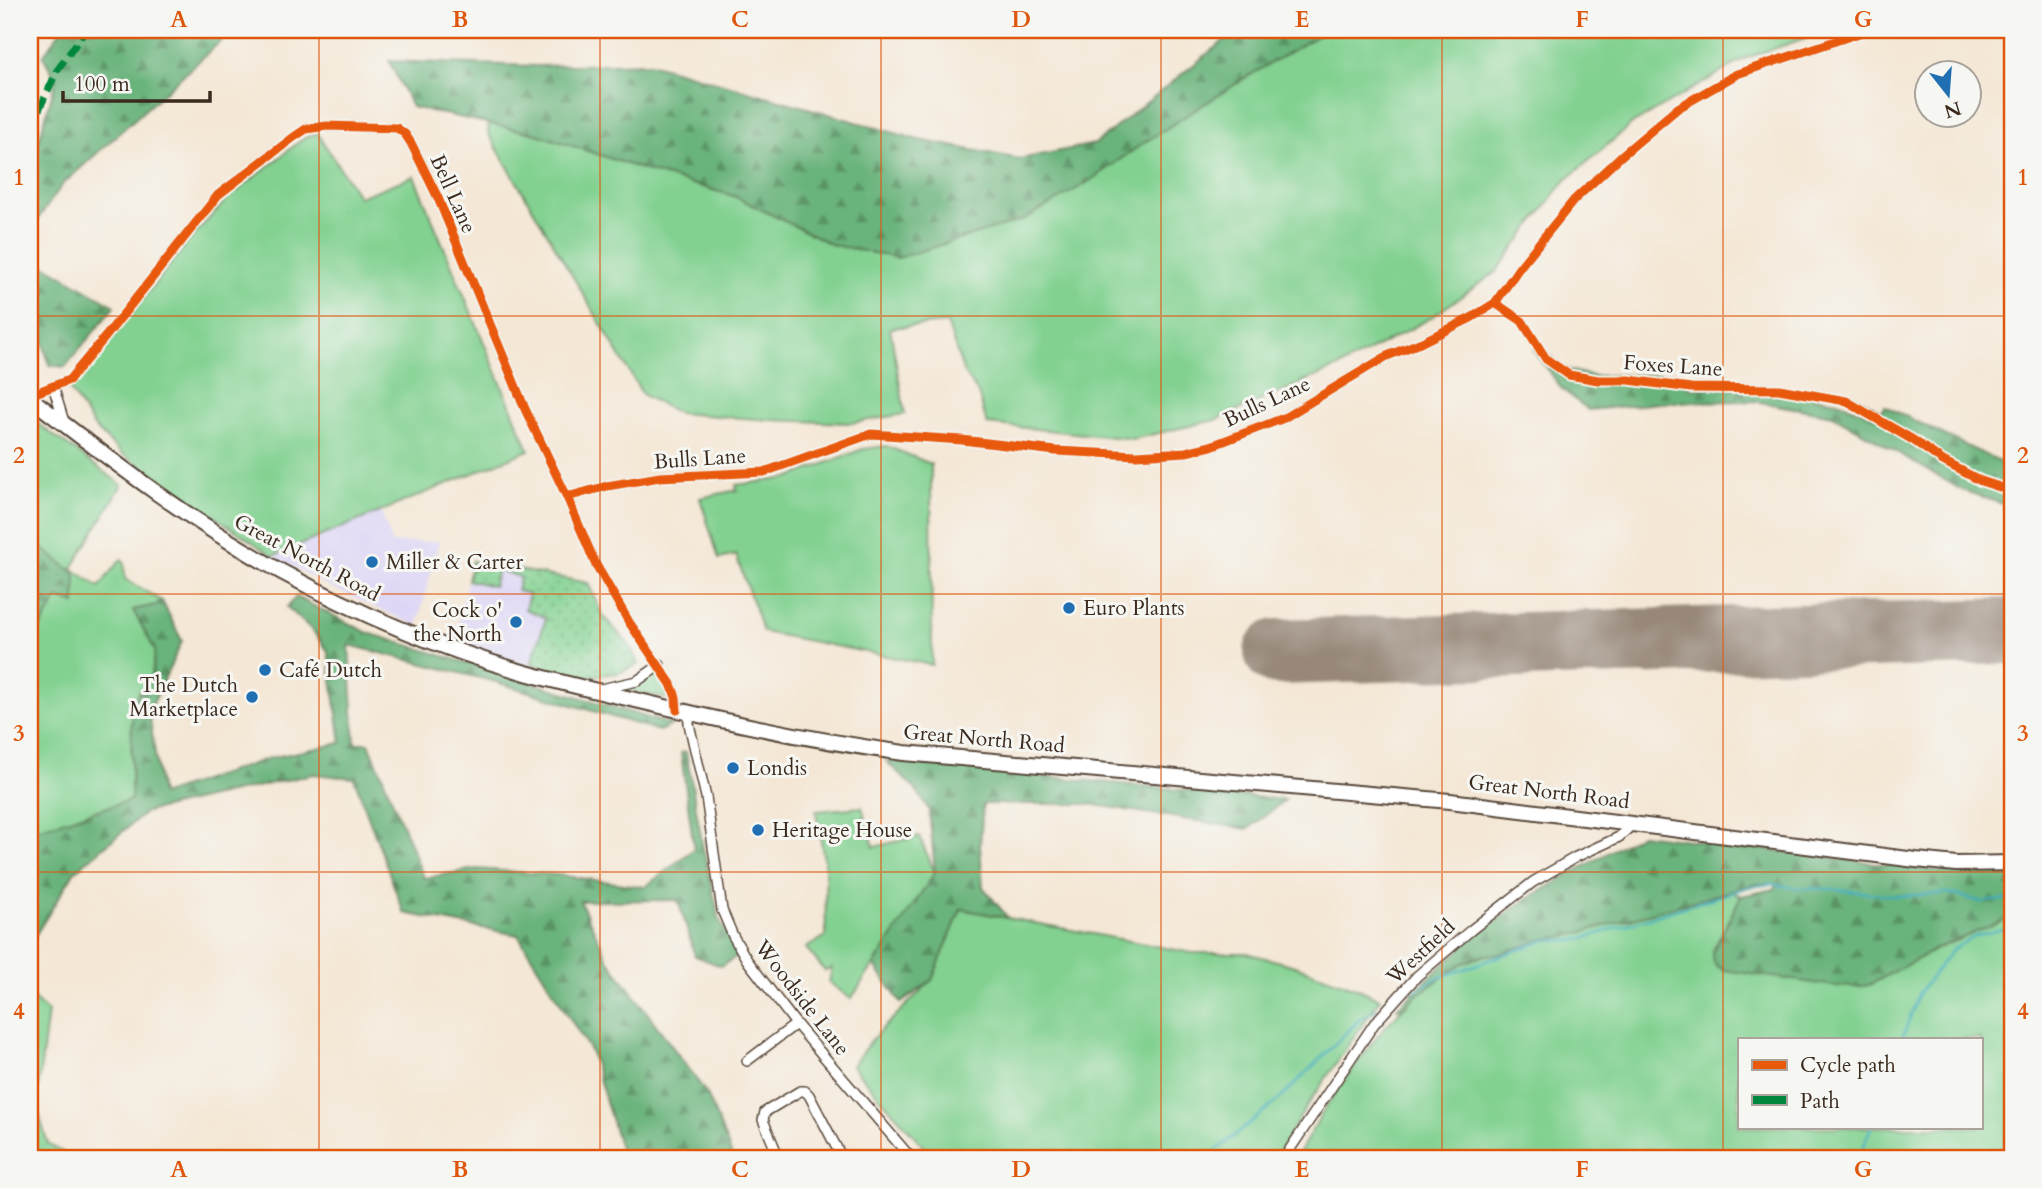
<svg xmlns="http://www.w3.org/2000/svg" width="2042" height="1188" viewBox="0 0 2042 1188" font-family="Cardo,serif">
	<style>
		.built { fill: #ddd5f6 }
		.green { fill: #82d191; stroke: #5e7e58; stroke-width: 2; fill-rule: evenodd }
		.forest { fill: url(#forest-firs); stroke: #526e4c; stroke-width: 2 }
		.garden { fill: url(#garden-dots); stroke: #5e7e58; stroke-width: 2 }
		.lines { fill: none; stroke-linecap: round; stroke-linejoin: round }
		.stream { stroke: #3dadb9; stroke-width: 2.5 }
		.runway { stroke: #98887a; stroke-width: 66 }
		.minor-casing { stroke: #574639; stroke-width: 12 }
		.primary-casing { stroke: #574639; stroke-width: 18 }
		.minor { stroke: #fff; stroke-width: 9 }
		.primary { stroke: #fff; stroke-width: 14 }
		.quiet { stroke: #00873e; stroke-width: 7; stroke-dasharray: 14 7; stroke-linecap: butt }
		.cycleway-casing { stroke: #f6f6f2; stroke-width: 13 }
		.cycleway { stroke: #e8590c; stroke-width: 9 }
		.grid { fill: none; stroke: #df570d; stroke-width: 2; stroke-opacity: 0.55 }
		.poi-dot { fill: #1f6fb2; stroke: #f6f6f2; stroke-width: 2.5 }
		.labels { text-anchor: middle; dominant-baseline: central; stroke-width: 6; stroke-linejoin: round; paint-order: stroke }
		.street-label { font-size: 21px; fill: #3b2a1e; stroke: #f6f6f2 }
		.poi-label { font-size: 21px; fill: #3b2a1e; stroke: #f6f6f2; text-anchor: start }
		.neatline { fill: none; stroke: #df570d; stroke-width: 2.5 }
		.grid-label { font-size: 23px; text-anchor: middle; font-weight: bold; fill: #df570d }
	</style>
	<defs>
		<pattern id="forest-firs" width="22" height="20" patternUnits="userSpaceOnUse" patternTransform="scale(1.75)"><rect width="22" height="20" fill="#69b37b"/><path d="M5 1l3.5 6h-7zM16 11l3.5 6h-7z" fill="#589264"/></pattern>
		<pattern id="garden-dots" width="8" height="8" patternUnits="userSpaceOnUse" patternTransform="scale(1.75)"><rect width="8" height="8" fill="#82d191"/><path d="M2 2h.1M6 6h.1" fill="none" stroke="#6caa76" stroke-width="1.8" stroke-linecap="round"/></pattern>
	</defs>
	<rect width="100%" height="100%" fill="#f6f6f2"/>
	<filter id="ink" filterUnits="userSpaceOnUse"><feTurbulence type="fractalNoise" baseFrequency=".0143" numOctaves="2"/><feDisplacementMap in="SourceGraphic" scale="14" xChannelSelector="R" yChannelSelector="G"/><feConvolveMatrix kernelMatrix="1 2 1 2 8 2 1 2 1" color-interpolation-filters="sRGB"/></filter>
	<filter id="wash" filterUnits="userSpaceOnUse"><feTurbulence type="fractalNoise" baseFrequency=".00686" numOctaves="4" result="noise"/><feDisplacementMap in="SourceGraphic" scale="28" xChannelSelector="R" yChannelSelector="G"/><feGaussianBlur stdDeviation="1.57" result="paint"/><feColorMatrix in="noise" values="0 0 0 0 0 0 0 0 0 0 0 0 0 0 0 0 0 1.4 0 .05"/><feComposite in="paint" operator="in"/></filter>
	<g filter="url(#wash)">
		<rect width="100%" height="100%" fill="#f4e7d5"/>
		<!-- built -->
		<g class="built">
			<polygon points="381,512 392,543 439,541 417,626 330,587 273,556"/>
			<polygon points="472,561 588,583 603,616 629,645 639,664 618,673 581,677 521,663 454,640"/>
		</g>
		<!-- green -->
		<g class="green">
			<polygon points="1327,30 1829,30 1746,58 1632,124 1565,181 1496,272 1429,319 1341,366 1215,420 1133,439 987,424 978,393 964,373 947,323 890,328 905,414 852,423 769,420 678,413 643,395 488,133 489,123 537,134 651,172 734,196 833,245 1023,219 1085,184 1142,144 1245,78"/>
			<polygon points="317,133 359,197 414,176 529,450 273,556 121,453 96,429 70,390 194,235 227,199 304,138"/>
			<polygon points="30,418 122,485 72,568 99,587 121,559 124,562 125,579 162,601 156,605 133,610 155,650 152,674 132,703 131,800 30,831"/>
			<polygon points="886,446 931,464 932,665 763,632 736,555 719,559 700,498 737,490 736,485 788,478 863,449"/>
			<polygon points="656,675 661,677 671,696 670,699 625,690"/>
			<polygon points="862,807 874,847 919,836 935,873 851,999 829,982 832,968 825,971 806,948 826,936 825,866 816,811"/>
			<path d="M1731,891L1741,896L1712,952L1869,985L1938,948L2012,917V1158H1296L1327,1105L1357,1063L1385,1027L1413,998L1461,964L1485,955L1500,954L1541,940L1576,934ZM1739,1039H1981V1127H1739Z"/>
			<polygon points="961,909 1192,953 1247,953 1295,966 1359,989 1380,999 1307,1106 1275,1158 934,1158 852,1066 872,1039 932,980"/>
			<polygon points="30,996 48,1012 36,1105 48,1144 73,1158 30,1158"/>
		</g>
		<!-- forest -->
		<g class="forest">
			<polygon points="61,30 72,30 75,32 77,30 233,30 63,184 33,226 33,161 56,80 43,56"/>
			<polygon points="1237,30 1327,30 1245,78 1142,144 1085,184 1023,220 898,258 833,245 734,196 651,172 537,134 412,107 389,61 536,66 650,63 919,140 1020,159 1095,144"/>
			<path d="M37,261L115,306L65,367L49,365C38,327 37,300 37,261Z"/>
			<polygon points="1540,348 1564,369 1592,376 1679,374 1691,388 1755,388 1838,401 1875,417 1885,406 2012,468 2012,507 1962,490 1833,415 1754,401 1670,402 1588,410 1562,389 1534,350"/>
			<polygon points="30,539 76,574 75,604 58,598 30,645 30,605 37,596 30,590"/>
			<polygon points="296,597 368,633 672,725 659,731 496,682 349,645 355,743 369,743 424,878 476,869 559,875 645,887 694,849 681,753 686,752 703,848 720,922 740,955 721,966 695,956 678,900 580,901 609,961 707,1094 733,1158 623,1158 591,1052 518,935 404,913 354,778 313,774 146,812 75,871 30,944 30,831 131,800 132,703 152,674 155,650 133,610 156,605 162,601 182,641 149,712 161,795 270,758 341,743 328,651 312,630 287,607"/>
			<polygon points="886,761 1285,800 1248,829 1089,804 983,804 980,846 983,887 1008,918 961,909 932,980 901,1003 874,965 935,872 929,810 917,791"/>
			<path d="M1641,834L1963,874H2012V917L1938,948L1869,985L1856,987L1835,986L1723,970C1715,965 1712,962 1712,953L1741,896L1774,889L1776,887L1775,884H1755L1576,934L1541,940L1500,954L1485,955L1473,959L1461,964L1413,998L1401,1010L1397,1008L1468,941L1527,899Z"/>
		</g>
		<!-- garden -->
		<polygon class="garden" points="472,561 588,583 603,616 629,645 639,664 618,673 581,677 531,664 546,618 525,609 529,594 517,591 520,577 498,570 493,586 468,580"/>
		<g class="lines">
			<!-- stream -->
			<g class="stream">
				<polyline points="1413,991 1438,978 1546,940 1578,940 1749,887 1772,884 1795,888 1830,889 1900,896 1948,893 1982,902 2012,899"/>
				<polyline points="30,1010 30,1036"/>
				<polyline points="1902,1039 1919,993 1953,949 1974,937 1998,930 2012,929"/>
				<polyline points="30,1157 33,1158"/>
				<polyline points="1207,1158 1282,1097 1361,1018 1378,1009"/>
				<polyline points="1859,1158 1871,1127"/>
			</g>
			<!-- runway -->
			<polyline class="runway" points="1277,652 2012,631"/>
		</g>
	</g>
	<g filter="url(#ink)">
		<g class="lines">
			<defs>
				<g id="minor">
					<polyline points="1495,303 1522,321 1546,359 1569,375 1598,380 1629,380 1691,388 1779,389 1846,401 1875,417"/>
					<polyline points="53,386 65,425"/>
					<polyline points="30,395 69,380 106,336 218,195 294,137 306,129 327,126 397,128 405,134 411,143 438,198 525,409 567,497 595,563 629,622 671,684 676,697 677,710"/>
					<polyline points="567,497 607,486 660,477 764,472 871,434 962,440 1056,451 1137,455 1186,452 1211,446 1284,418 1387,356 1422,342 1471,318 1495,303 1519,268 1574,200 1621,156 1678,108 1737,74 1868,30"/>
					<polyline points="601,689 637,681 660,665"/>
					<polyline points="689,713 689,724 706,797 722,910 733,936 747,960 796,1024 911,1158"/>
					<polyline points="747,1061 796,1024"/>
					<polyline points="779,1158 763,1120 765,1112 800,1091 805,1091 809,1095 842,1158"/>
					<polyline points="1284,1158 1374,1024 1417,976 1471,930 1533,882 1576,857 1619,837 1633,824"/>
				</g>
				<path id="primary" d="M30,398C111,460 192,523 282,572C359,614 442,649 526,673C572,686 619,696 665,707C744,726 824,742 904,753L1450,801L1916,860L1956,864L2012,863"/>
			</defs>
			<!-- minor casing -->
			<use href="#minor" class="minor-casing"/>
			<!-- primary casing -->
			<use href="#primary" class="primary-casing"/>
			<!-- minor -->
			<use href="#minor" class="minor"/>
			<!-- primary -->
			<use href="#primary" class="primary"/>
			<!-- quiet -->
			<polyline class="quiet" points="30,129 58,69 86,30"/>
			<defs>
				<g id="cycleway">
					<polyline points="1495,303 1522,321 1546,359 1569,375 1598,380 1629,380 1691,388 1779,389 1846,401 1913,440 1943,461 1981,481 2012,491"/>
					<polyline points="30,395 69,380 106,336 218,195 294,137 306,129 327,126 397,128 405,134 411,143 438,198 525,409 567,497 595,563 629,622 671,684 676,697 677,710"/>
					<polyline points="567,497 607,486 660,477 764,472 871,434 962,440 1056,451 1137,455 1186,452 1211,446 1284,418 1387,356 1422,342 1471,318 1495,303 1519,268 1574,200 1621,156 1678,108 1737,74 1868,30"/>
				</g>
			</defs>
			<!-- cycleway casing -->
			<use href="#cycleway" class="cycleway-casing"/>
			<!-- cycleway -->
			<use href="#cycleway" class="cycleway"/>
		</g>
	</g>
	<!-- grid -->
	<path class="grid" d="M319,30V1158M600,30V1158M881,30V1158M1161,30V1158M1442,30V1158M1723,30V1158M30,316H2012M30,594H2012M30,872H2012"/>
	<!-- markers -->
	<g class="poi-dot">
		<circle cx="372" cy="562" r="7"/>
		<circle cx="1069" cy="608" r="7"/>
		<circle cx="516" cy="622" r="7"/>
		<circle cx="265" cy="670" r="7"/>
		<circle cx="252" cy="697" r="7"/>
		<circle cx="733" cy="768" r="7"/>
		<circle cx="758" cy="830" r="7"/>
	</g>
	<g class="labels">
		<!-- street labels -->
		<g class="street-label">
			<text transform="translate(453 194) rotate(66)">Bell Lane</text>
			<text transform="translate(1673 366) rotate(4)">Foxes Lane</text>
			<text transform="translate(1267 402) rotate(-25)">Bulls Lane</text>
			<text transform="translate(700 459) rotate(-4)">Bulls Lane</text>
			<text transform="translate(307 558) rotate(28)">Great North Road</text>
			<text transform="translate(984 739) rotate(5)">Great North Road</text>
			<text transform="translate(1549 792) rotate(7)">Great North Road</text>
			<text transform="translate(1421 952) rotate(-43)">Westfield</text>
			<text transform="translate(802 998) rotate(52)">Woodside Lane</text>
		</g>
		<!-- poi labels -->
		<g class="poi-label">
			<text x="386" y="562">Miller &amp; Carter</text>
			<text x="1083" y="608">Euro Plants</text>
			<text x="502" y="610" text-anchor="end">Cock o'<tspan x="502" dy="24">the North</tspan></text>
			<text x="279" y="670">Café Dutch</text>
			<text x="238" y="685" text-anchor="end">The Dutch<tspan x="238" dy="24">Marketplace</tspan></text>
			<text x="747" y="768">Londis</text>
			<text x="772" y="830">Heritage House</text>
		</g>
	</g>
	<!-- margin -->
	<rect width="2042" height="1188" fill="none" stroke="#f6f6f2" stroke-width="77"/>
	<!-- legend -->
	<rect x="1738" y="1038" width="245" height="91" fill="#f6f6f2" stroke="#aba49d" stroke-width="2"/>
	<rect x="1752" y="1060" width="35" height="10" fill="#e8590c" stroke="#aba49d" stroke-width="2"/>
	<text x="1800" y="1072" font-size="21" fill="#3b2a1e">Cycle path</text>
	<rect x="1752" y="1095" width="35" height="10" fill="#00873e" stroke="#aba49d" stroke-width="2"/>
	<text x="1800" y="1108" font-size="21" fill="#3b2a1e">Path</text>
	<!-- north arrow -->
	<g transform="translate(1948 94) rotate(163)"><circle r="33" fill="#f6f6f2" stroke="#aba49d" stroke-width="2"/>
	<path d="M0-5L12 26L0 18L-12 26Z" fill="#1f6fb2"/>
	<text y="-10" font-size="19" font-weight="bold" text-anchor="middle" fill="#3b2a1e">N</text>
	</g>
	<!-- scale -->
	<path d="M63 91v10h147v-10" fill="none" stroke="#3b2a1e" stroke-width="3.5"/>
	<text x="74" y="91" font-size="21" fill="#3b2a1e" stroke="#f6f6f2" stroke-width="5" paint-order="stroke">100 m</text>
	<rect x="38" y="38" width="1966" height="1112" class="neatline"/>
	<g class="grid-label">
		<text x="179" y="27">A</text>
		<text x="460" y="27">B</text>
		<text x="740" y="27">C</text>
		<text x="1021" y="27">D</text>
		<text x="1302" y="27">E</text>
		<text x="1582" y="27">F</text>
		<text x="1863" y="27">G</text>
		<text x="19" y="185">1</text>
		<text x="2023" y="185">1</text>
		<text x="19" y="463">2</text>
		<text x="2023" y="463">2</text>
		<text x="19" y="741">3</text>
		<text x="2023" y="741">3</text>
		<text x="19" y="1019">4</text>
		<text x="2023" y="1019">4</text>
		<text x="179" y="1177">A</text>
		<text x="460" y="1177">B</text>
		<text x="740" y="1177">C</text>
		<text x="1021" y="1177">D</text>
		<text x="1302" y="1177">E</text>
		<text x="1582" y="1177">F</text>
		<text x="1863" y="1177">G</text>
	</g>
</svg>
